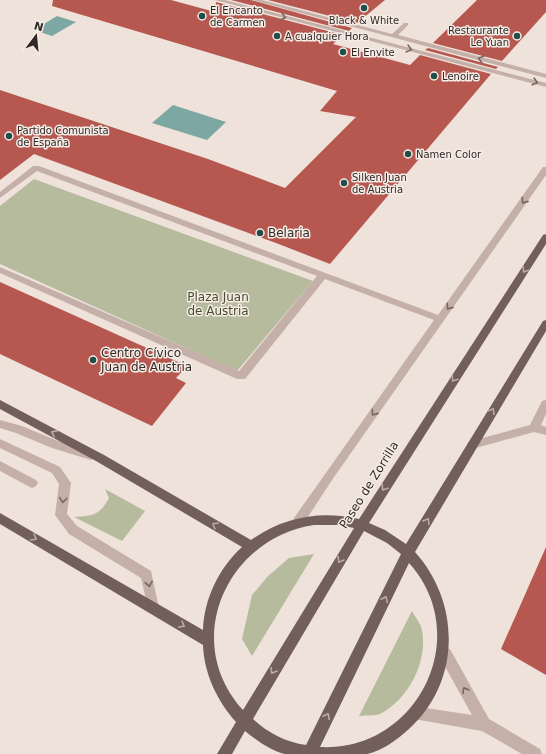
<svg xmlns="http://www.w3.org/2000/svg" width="546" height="754" viewBox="0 0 546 754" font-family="'DejaVu Sans',sans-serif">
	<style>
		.green { fill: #b6bb9d }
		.water { fill: #7da7a2 }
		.building { fill: #b65850 }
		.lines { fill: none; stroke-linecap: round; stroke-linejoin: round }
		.minor { fill: #c4b0a8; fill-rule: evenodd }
		.major { fill: #725e5a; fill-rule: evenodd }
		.oneway { stroke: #746661 }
		.oneway2 { stroke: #bbaca7 }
		.poi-dot { fill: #224e4a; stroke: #f6ece6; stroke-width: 1.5 }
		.labels { text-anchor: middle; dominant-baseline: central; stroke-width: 3; stroke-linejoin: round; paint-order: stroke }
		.far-poi-label { font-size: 10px; fill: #322927; stroke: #f6ece6; text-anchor: start }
		.poi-label { font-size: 12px; fill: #322927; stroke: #f6ece6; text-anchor: start }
		.park-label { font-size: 12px; fill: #474d2e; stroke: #f6ece6 }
		.street-label { font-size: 12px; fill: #322927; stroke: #f6ece6 }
	</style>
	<rect width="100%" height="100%" fill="#eee2db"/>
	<!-- green -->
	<g class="green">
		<polygon points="34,179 313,281 237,371 0,264 0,206"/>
		<path d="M105,489L145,511L122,541L74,517C93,516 100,515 109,498Z"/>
		<polygon points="314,554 252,656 242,639 252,595 268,576 289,558"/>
		<path d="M412,611C415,617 421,624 422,630C428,661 409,699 380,714C375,716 365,715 359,716Z"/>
	</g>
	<!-- water -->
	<g class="water">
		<polygon points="57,16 76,22 52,36 34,30"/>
		<polygon points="173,105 226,122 207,140 152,123"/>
	</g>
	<!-- building -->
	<g class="building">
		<polygon points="53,0 171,0 215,12 216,2 343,35 333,44 410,65 420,55 491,74 330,264 276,243 34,154 0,180 0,90 208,159 285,188 356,117 320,111 337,91 52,6"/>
		<polygon points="231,0 251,0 352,28 349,31"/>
		<polygon points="268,0 385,0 357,23"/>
		<polygon points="477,0 546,0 546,12 502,61 433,43"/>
		<polygon points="428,48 498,67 496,69 425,50"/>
		<polygon points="0,282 187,366 176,378 186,383 152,426 0,354"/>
		<polygon points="546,547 546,675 501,649"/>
	</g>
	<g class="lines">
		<!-- minor -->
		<g class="minor">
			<polygon points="215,0 225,0 546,83 546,87"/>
			<polygon points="252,0 262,0 392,34 404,23 408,23 408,25 398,35 546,74 546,78"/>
			<polygon points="33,166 39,166 438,315 543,167 546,167 546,175 332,480 302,526 298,527 294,526 292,522 294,518 434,320 325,279 245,379 237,379 0,273 0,267 239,371 317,276 37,171 0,198 0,192"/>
			<polygon points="546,400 546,414 541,425 546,427 546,435 534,432 472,449 468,448 467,445 468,442 530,425 542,401"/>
			<polygon points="0,420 22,426 58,441 95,452 96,455 95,458 91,460 52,448 16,433 0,428"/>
			<polygon points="0,439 60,467 71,483 67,514 77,526 151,571 159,608 157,612 153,614 149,612 141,578 69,534 55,515 59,484 52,473 0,448"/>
			<polygon points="0,461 36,480 38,483 36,486 32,488 28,486 0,471"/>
			<polygon points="445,648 450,649 489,719 540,749 542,754 522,754 482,731 414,719 412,714 414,709 419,707 472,715 438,654 440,649"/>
		</g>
		<!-- major -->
		<path class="major" d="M546,234V244L369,523L385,530L406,544L543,321L546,320V331L415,552C461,603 461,682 409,729C398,739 382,751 367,754C354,754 335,754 321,754C310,754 296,754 285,754C271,751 256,740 245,731L232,754H217L236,722C217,701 204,673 203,645L0,524V513L203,630C204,599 219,568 242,547L96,461L0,409V400L104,455L251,540C283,517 321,510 359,519L543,235ZM314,525H338L354,528L243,710C180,641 227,538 314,525ZM364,531L387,543L401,554L306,745C286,742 268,733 253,719ZM409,563C475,636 417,752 320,747Z"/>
	</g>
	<!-- one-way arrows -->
	<defs><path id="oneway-chevron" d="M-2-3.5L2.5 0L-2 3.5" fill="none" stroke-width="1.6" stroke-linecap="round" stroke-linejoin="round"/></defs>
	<g class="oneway">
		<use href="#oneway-chevron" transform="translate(283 17) rotate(15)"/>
		<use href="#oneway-chevron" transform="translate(409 49) rotate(15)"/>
		<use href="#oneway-chevron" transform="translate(481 59) rotate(-165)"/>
		<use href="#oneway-chevron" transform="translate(535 82) rotate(16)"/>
		<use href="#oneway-chevron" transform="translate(524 201) rotate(125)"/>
		<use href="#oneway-chevron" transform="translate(449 307) rotate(125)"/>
		<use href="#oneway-chevron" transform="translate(374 413) rotate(125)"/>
		<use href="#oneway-chevron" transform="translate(63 500) rotate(97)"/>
		<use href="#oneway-chevron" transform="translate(149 584) rotate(80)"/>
		<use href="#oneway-chevron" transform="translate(465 690) rotate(-119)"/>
	</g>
	<g class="oneway2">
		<use href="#oneway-chevron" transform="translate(525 270) rotate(123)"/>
		<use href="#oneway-chevron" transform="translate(454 379) rotate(123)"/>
		<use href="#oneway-chevron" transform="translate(492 411) rotate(-59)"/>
		<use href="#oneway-chevron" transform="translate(54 433) rotate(-152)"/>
		<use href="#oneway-chevron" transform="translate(384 488) rotate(123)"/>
		<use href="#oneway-chevron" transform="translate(427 521) rotate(-59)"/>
		<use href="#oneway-chevron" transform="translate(215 525) rotate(-150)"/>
		<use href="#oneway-chevron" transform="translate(34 538) rotate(31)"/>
		<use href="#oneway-chevron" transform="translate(340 560) rotate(121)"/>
		<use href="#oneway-chevron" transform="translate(385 599) rotate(-64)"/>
		<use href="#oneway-chevron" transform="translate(182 625) rotate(30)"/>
		<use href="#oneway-chevron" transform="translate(273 671) rotate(121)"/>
		<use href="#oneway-chevron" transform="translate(327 716) rotate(-64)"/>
	</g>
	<!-- markers -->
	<g class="poi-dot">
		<circle cx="364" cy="8" r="4"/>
		<circle cx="202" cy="16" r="4"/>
		<circle cx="277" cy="36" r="4"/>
		<circle cx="517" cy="36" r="4"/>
		<circle cx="343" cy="52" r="4"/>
		<circle cx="434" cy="76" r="4"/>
		<circle cx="9" cy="136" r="4"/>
		<circle cx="408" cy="154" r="4"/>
		<circle cx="344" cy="183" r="4"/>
		<circle cx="260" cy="233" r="4"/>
		<circle cx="93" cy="360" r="4"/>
	</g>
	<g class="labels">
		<!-- far-poi labels -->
		<g class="far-poi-label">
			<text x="210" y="10">El Encanto<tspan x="210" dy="12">de Carmen</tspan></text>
			<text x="364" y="20" text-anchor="middle">Black &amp; White</text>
			<text x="509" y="30" text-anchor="end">Restaurante<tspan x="509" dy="12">Le Yuan</tspan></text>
			<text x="285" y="36">A cualquier Hora</text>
			<text x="351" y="52">El Envite</text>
			<text x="442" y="76">Lenoire</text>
			<text x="17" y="130">Partido Comunista<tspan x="17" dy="12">de España</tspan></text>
			<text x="416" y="154">Namen Color</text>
			<text x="352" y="177">Silken Juan<tspan x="352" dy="12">de Austria</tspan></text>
		</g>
		<!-- poi labels -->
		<g class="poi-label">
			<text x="268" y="233">Belaria</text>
			<text x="101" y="353">Centro Cívico<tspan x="101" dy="14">Juan de Austria</tspan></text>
		</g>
		<!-- park labels -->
		<g class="park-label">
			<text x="218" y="297">Plaza Juan<tspan x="218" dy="14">de Austria</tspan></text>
		</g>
		<!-- street labels -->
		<g class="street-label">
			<text transform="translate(369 485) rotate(-58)">Paseo de Zorrilla</text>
		</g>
	</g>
	<!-- north arrow -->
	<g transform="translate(36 36) rotate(16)" stroke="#f6ece6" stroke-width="3" paint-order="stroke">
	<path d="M0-3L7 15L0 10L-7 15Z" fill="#322927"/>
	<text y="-6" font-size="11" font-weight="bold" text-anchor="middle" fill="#322927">N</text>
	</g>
</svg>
